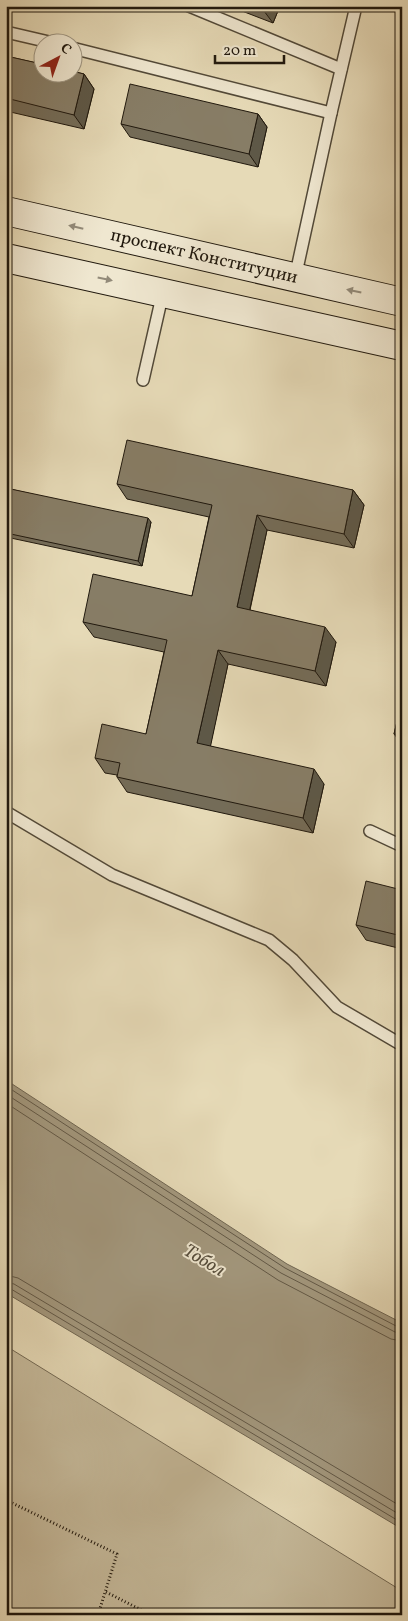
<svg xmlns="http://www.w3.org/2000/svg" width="408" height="1621" viewBox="0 0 408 1621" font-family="Vollkorn,serif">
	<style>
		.green { fill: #c5b99a; stroke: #736954 }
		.water { fill: #a3987e; stroke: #6f6551 }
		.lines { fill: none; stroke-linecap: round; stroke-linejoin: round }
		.shore { stroke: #625846; stroke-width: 1 }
		.service-casing { stroke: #524938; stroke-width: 14 }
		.secondary-casing { stroke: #21190e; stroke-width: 30 }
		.path { stroke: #21190e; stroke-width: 3; stroke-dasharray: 1 2.5; stroke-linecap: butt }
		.service { stroke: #efe7d0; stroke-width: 11 }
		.secondary { stroke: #efe7d0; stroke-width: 28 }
		.wall { fill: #746c58; stroke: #21190e }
		.shaded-wall { fill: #5e5847; stroke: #21190e }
		.building { fill: #877d66; stroke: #21190e }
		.oneway { fill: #928a79 }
		.labels { text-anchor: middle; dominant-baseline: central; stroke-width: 4; stroke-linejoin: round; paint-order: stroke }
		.street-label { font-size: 18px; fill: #21190e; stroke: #efe7d0 }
		.water-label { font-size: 19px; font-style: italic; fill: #554c3b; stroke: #efe7d0 }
	</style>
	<rect width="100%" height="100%" fill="#e6dab7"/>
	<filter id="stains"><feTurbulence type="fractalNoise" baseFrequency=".004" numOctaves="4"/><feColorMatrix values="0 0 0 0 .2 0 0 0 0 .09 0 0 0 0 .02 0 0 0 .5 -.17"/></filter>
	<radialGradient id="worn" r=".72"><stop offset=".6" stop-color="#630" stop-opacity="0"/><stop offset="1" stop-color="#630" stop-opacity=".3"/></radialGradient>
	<!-- green -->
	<polygon class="green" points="6,1346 402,1591 402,1615 6,1615"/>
	<!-- water -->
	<polygon class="water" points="6,1080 287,1264 402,1323 402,1529 6,1293"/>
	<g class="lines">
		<!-- shore -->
		<g class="shore">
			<polyline points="6,1086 285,1268 398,1327 402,1327"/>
			<polyline points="6,1094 281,1273 395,1332 402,1334"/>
			<polyline points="6,1103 278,1280 391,1339 402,1341"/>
			<polyline points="6,1275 18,1278 402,1507"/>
			<polyline points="6,1282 14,1284 402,1516"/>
			<polyline points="6,1289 11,1289 402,1523"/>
		</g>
		<defs>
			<g id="service">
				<polyline points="189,6 341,69"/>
				<polyline points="6,32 49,42"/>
				<polyline points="72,48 331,113"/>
				<polyline points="295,278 331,113 356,6"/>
				<polyline points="143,380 163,292"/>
				<polyline points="6,812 112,875 269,940 293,960 337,1007 402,1045"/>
				<polyline points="370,831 402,846"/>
			</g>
			<g id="secondary">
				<polyline points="6,211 402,302"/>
				<polyline points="6,258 402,346"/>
			</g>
		</defs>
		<!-- service casing -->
		<use href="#service" class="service-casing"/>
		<!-- secondary casing -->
		<use href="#secondary" class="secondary-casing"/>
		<!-- path -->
		<g class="path">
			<polyline points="6,1500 117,1554 98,1615"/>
			<polyline points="106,1592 151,1615"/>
		</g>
		<!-- service -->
		<use href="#service" class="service"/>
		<!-- secondary -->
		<use href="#secondary" class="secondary"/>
	</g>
	<!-- wall -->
	<g class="wall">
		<polygon points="229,6 280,6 273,23"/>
		<polygon points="6,56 84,74 94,89 84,129 6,111"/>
		<polygon points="258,114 267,127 258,167 130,137 121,124"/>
		<polygon points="117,484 353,490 364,505 354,548 267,530 250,610 336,642 326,686 228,664 210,746 324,784 313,833 127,792 117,777 117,775 105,773 95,758 146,734 164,652 94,637 83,622 192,596 209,517 127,499"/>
		<polygon points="6,488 151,522 142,566 6,537"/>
		<polygon points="402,701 402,744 394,734"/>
		<polygon points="402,890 402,949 366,940 356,925"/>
	</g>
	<!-- shaded-wall -->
	<g class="shaded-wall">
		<polygon points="266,6 280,6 273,23 264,11"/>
		<polygon points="84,74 94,89 84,129 74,115"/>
		<polygon points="258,114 267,127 258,167 249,154"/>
		<polygon points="6,375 10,381 6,398"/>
		<polygon points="353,490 364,505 354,548 344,534"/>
		<polygon points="257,515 267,530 247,622 237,607"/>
		<polygon points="148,518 151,522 142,566 138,561"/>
		<polygon points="325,627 336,642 326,686 315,671"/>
		<polygon points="218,650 228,664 208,758 197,743"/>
		<polygon points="314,769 324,784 313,833 303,818"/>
	</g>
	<!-- building -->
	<g class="building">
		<polygon points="253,6 266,6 264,11"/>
		<polygon points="6,56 42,64 42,72 72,72 72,71 84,74 74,115 6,98"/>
		<polygon points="130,84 258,114 249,154 121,124"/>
		<polygon points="127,440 353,490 344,534 257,515 237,607 325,627 315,671 218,650 197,743 314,769 303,818 117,777 120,763 95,758 102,724 146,734 167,640 83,622 93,574 192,596 212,505 117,484"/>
		<polygon points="6,488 148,518 138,561 6,533"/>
		<polygon points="402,701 402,735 394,734"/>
		<polygon points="366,881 402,890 402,936 356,925"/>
	</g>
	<!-- one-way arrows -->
	<defs><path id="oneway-solid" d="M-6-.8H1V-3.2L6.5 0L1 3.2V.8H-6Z" transform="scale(1.25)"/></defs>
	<g class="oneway">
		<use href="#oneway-solid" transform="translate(76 227) rotate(-167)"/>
		<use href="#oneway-solid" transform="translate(105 279) rotate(12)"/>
		<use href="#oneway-solid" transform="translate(354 291) rotate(-168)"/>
	</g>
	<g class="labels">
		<!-- street labels -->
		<g class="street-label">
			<text transform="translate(204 257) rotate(13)">проспект Конституции</text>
		</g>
		<!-- water labels -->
		<g class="water-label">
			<text transform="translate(204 1261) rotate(31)">Тобол</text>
		</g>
	</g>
	<!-- margin -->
	<rect width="408" height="1621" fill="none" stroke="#e6dab7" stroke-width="25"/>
	<rect x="8" y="8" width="393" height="1606" fill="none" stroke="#21190e" stroke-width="2.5"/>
	<rect x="12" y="12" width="383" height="1596" fill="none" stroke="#21190e"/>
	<!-- north arrow -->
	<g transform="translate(58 58) rotate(41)"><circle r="24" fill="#efe7d0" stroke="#9d9582"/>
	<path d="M0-4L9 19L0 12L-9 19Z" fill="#8f2418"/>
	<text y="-8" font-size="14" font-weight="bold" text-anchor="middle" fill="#21190e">С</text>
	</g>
	<!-- scale -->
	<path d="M215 55v8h69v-8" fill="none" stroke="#21190e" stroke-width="2.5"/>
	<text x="223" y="55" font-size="15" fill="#21190e" stroke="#efe7d0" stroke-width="4" paint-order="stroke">20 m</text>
	<rect width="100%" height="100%" filter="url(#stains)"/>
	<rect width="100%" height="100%" fill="url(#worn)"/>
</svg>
